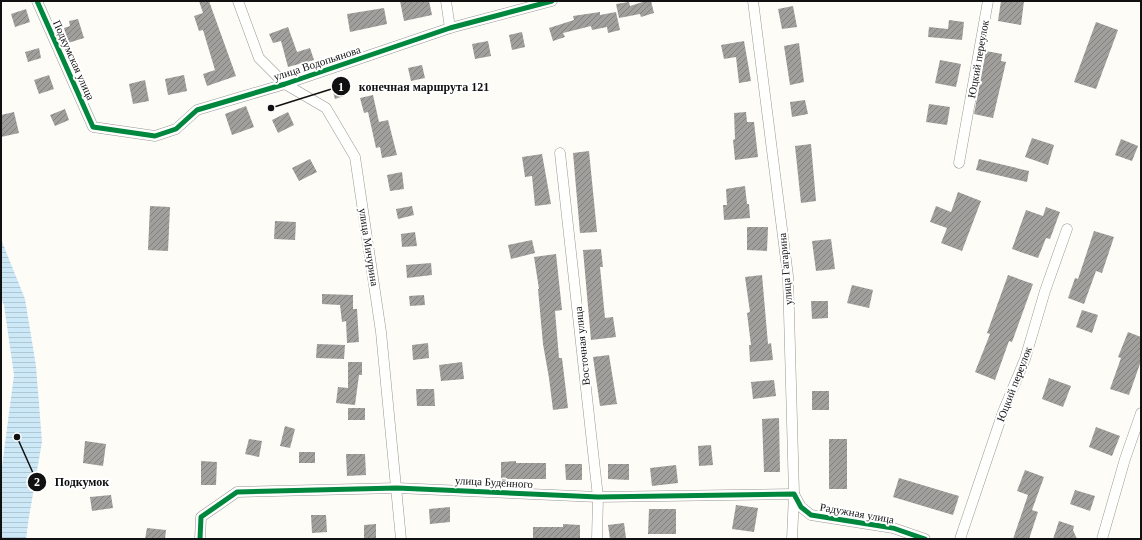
<svg xmlns="http://www.w3.org/2000/svg" width="1142" height="540" viewBox="0 0 1142 540" font-family="Georgia,serif">
	<style>
		.water { fill: url(#water-rules) }
		.building { fill: url(#building-hatch) }
		.lines { fill: none; stroke-linecap: round; stroke-linejoin: round }
		.minor-casing { stroke: #979795; stroke-width: 11 }
		.minor { stroke: #fffffe; stroke-width: 10 }
		.cycleway-casing { stroke: #fff; stroke-width: 8 }
		.cycleway { stroke: #00873e; stroke-width: 5 }
		.labels { text-anchor: middle; dominant-baseline: central; stroke-width: 4; stroke-linejoin: round; paint-order: stroke }
		.street-label { font-size: 11px; fill: #111; stroke: #fff }
		.leader { fill: none; stroke: #111; stroke-width: 1.5 }
		.callout-dot { fill: #111; stroke: #fff; stroke-width: 1.5 }
		.mark-label { font-size: 12px; text-anchor: middle; font-weight: bold; fill: #fff }
		.callout-label { font-size: 12px; text-anchor: middle; font-weight: bold; fill: #111; stroke: #fff; stroke-width: 4; stroke-linejoin: round; paint-order: stroke }
	</style>
	<defs>
		<pattern id="water-rules" width="6" height="5" patternUnits="userSpaceOnUse"><rect width="6" height="5" fill="#cde8f7"/><path d="M0 2.5h6" fill="none" stroke="#afc6d3"/></pattern>
		<pattern id="building-hatch" width="6" height="6" patternUnits="userSpaceOnUse"><rect width="6" height="6" fill="#a19f9c"/><path d="M-1 1l2-2M0 6l6-6M5 7l2-2" fill="none" stroke="#82807e"/></pattern>
	</defs>
	<rect width="100%" height="100%" fill="#fdfcf7"/>
	<!-- water -->
	<polygon class="water" points="1,239 25,299 36,366 42,442 29,517 26,539 1,539 1,474 14,375 4,305 1,299"/>
	<!-- building -->
	<g class="building">
		<polygon points="199,1 209,1 236,76 207,86 203,74 215,70 203,30 199,31 194,16 203,13"/>
		<polygon points="400,1 429,1 432,15 404,21"/>
		<polygon points="646,1 651,1 654,13 641,17 640,14 619,18 616,4 629,2 630,6"/>
		<polygon points="1001,1 1024,1 1021,25 998,21"/>
		<polygon points="793,6 797,27 782,29 778,9"/>
		<polygon points="384,8 387,24 350,32 347,14"/>
		<polygon points="26,9 30,22 15,27 11,14"/>
		<polygon points="600,12 600,15 616,12 620,30 608,33 607,27 592,30 591,26 563,33 565,37 553,41 549,28 574,20 573,16"/>
		<polygon points="78,19 84,38 68,43 64,28 70,26 69,21"/>
		<polygon points="949,20 964,22 962,40 928,37 929,27 948,29"/>
		<polygon points="1096,22 1118,30 1096,89 1074,82"/>
		<polygon points="288,27 297,52 310,48 314,60 288,67 281,41 273,43 269,34"/>
		<polygon points="522,32 525,47 512,50 509,35"/>
		<polygon points="488,41 491,56 475,59 472,44"/>
		<polygon points="744,41 751,81 739,83 736,57 724,59 721,45"/>
		<polygon points="799,43 804,82 790,85 784,46"/>
		<polygon points="39,48 41,58 28,62 25,52"/>
		<polygon points="986,51 1002,54 1001,61 1006,62 993,118 974,114"/>
		<polygon points="940,60 961,64 956,87 935,83"/>
		<polygon points="422,65 425,78 411,81 408,68"/>
		<polygon points="49,75 54,89 39,94 34,80"/>
		<polygon points="184,75 187,91 168,95 165,79"/>
		<polygon points="145,80 149,101 133,104 129,84"/>
		<polygon points="341,86 344,96 335,99 332,89"/>
		<polygon points="373,95 379,122 388,120 397,155 382,158 380,147 376,148 368,112 364,113 360,98"/>
		<polygon points="805,100 808,114 792,117 790,102"/>
		<polygon points="929,104 950,107 947,125 926,122"/>
		<polygon points="246,106 254,127 232,135 225,114"/>
		<polygon points="65,109 69,120 55,126 50,115"/>
		<polygon points="14,112 19,133 1,137 1,115"/>
		<polygon points="288,112 294,125 278,133 272,120"/>
		<polygon points="746,112 747,122 754,122 758,157 735,160 733,140 735,139 734,113"/>
		<polygon points="1032,138 1054,145 1048,165 1025,157"/>
		<polygon points="1121,139 1138,146 1132,161 1115,155"/>
		<polygon points="811,144 816,201 801,203 795,146"/>
		<polygon points="589,151 597,232 580,233 573,153"/>
		<polygon points="542,154 551,204 535,206 532,176 525,177 522,157"/>
		<polygon points="310,159 317,172 299,181 292,168"/>
		<polygon points="979,159 1029,171 1027,182 976,170"/>
		<polygon points="402,172 404,189 390,191 387,175"/>
		<polygon points="745,186 747,204 749,204 750,218 724,220 723,205 727,205 726,189"/>
		<polygon points="958,192 981,201 962,251 941,243 947,228 930,222 936,206 951,212"/>
		<polygon points="150,206 170,207 168,251 148,250"/>
		<polygon points="412,206 414,215 398,219 396,209"/>
		<polygon points="1046,207 1060,212 1050,239 1046,238 1038,258 1012,249 1026,210 1043,216"/>
		<polygon points="275,221 296,222 295,240 274,239"/>
		<polygon points="747,227 768,227 767,251 747,250"/>
		<polygon points="1094,231 1114,237 1102,273 1096,271 1084,304 1068,298 1075,278 1078,279"/>
		<polygon points="415,232 417,246 402,247 401,234"/>
		<polygon points="831,239 835,269 816,271 812,241"/>
		<polygon points="532,240 535,253 511,259 508,245"/>
		<polygon points="601,249 603,267 600,267 605,318 613,317 616,337 591,340 583,250"/>
		<polygon points="556,254 562,310 555,311 559,358 562,358 568,408 553,410 549,378 543,344 538,289 539,289 534,257"/>
		<polygon points="431,263 432,275 407,278 406,265"/>
		<polygon points="762,275 768,344 771,343 773,360 750,362 749,345 751,345 747,313 750,312 745,277"/>
		<polygon points="1008,275 1033,284 1012,342 1009,341 995,380 975,372 990,334 987,333"/>
		<polygon points="852,285 873,290 869,308 847,303"/>
		<polygon points="322,294 353,295 353,309 357,309 359,342 347,343 346,321 342,322 340,305 322,304"/>
		<polygon points="424,295 425,305 410,306 409,296"/>
		<polygon points="811,301 828,301 828,318 812,319"/>
		<polygon points="1082,310 1098,315 1092,333 1076,327"/>
		<polygon points="1128,332 1141,337 1141,361 1129,395 1110,389 1121,358 1118,357"/>
		<polygon points="428,343 429,358 413,360 412,345"/>
		<polygon points="317,344 345,345 344,359 316,358"/>
		<polygon points="609,355 617,404 600,406 593,357"/>
		<polygon points="348,362 362,362 362,375 359,375 355,405 336,403 338,387 348,388"/>
		<polygon points="462,362 464,379 441,381 439,365"/>
		<polygon points="1049,378 1071,386 1063,407 1042,399"/>
		<polygon points="774,380 776,396 753,399 751,382"/>
		<polygon points="416,389 434,389 435,406 417,406"/>
		<rect x="812" y="391" width="17" height="19"/>
		<rect x="348" y="408" width="17" height="12"/>
		<polygon points="779,418 780,472 764,472 762,419"/>
		<polygon points="285,426 295,429 290,448 280,446"/>
		<polygon points="1096,427 1120,436 1112,456 1089,447"/>
		<polygon points="249,439 262,441 259,457 245,454"/>
		<rect x="829" y="439" width="18" height="50"/>
		<polygon points="85,441 106,444 103,466 83,463"/>
		<polygon points="711,445 713,465 699,466 698,446"/>
		<rect x="299" y="452" width="16" height="11"/>
		<polygon points="346,454 365,454 366,475 347,476"/>
		<polygon points="201,461 217,462 216,485 201,485"/>
		<polygon points="516,461 516,463 546,463 546,479 501,479 501,462"/>
		<polygon points="565,464 582,464 582,480 566,480"/>
		<polygon points="608,464 629,464 629,480 608,479"/>
		<polygon points="676,465 678,483 652,486 650,468"/>
		<polygon points="1025,470 1044,477 1032,510 1038,512 1029,539 1013,539 1028,495 1017,491"/>
		<polygon points="899,478 959,496 953,515 893,497"/>
		<polygon points="1075,490 1095,496 1090,511 1070,504"/>
		<polygon points="111,495 113,508 92,511 90,497"/>
		<polygon points="736,505 758,508 754,532 732,529"/>
		<polygon points="450,507 450,522 430,524 429,509"/>
		<polygon points="649,509 676,509 676,534 648,534"/>
		<polygon points="311,515 326,515 327,532 312,533"/>
		<polygon points="1059,521 1074,526 1073,530 1077,539 1053,539"/>
		<polygon points="624,523 626,538 610,539 608,525"/>
		<polygon points="376,524 376,539 364,539 364,525"/>
		<polygon points="563,524 580,525 580,539 533,539 533,527 563,527"/>
		<polygon points="147,528 166,530 165,539 145,539"/>
	</g>
	<g class="lines">
		<defs>
			<g id="minor">
				<polyline points="37,1 93,127 155,136 176,129 197,110 285,84 450,28 552,1"/>
				<polyline points="238,1 259,58 285,84 326,108 355,157 381,332 401,539"/>
				<polyline points="446,1 450,28"/>
				<polyline points="753,1 788,276 794,494 792,539"/>
				<polyline points="560,153 598,497 597,539"/>
				<polyline points="959,163 988,1"/>
				<polyline points="200,539 201,517 237,492 397,488 598,497 794,494 801,507 811,515 893,528 925,539"/>
				<polyline points="960,539 1003,412 1025,359 1045,291 1067,229"/>
				<polyline points="1102,539 1125,459 1141,413"/>
			</g>
		</defs>
		<!-- minor casing -->
		<use href="#minor" class="minor-casing"/>
		<!-- minor -->
		<use href="#minor" class="minor"/>
		<defs>
			<g id="cycleway">
				<polyline points="37,1 93,127 155,136 176,129 197,110 285,84 450,28 552,1"/>
				<polyline points="200,539 201,517 237,492 397,488 598,497 794,494 801,507 811,515 893,528 925,539"/>
			</g>
		</defs>
		<!-- cycleway casing -->
		<use href="#cycleway" class="cycleway-casing"/>
		<!-- cycleway -->
		<use href="#cycleway" class="cycleway"/>
	</g>
	<g class="labels">
		<!-- street labels -->
		<g class="street-label">
			<text transform="translate(978 59) rotate(-80)">Юцкий переулок</text>
			<text transform="translate(74 60) rotate(66)">Подкумская улица</text>
			<text transform="translate(317 63) rotate(-18)">улица Водопьянова</text>
			<text transform="translate(369 247) rotate(81)">улица Мичурина</text>
			<text transform="translate(785 269) rotate(-95)">улица Гагарина</text>
			<text transform="translate(582 346) rotate(-96)">Восточная улица</text>
			<text transform="translate(1014 384) rotate(-69)">Юцкий переулок</text>
			<text transform="translate(494 482) rotate(3)">улица Будённого</text>
			<text transform="translate(857 513) rotate(10)">Радужная улица</text>
		</g>
	</g>
	<!-- callouts -->
	<path class="leader" d="M271 108L341 86M17 437L37 482"/>
	<g class="callout-dot">
		<circle cx="271" cy="108" r="4"/>
		<circle cx="17" cy="437" r="4"/>
		<circle cx="341" cy="86" r="10"/>
		<circle cx="37" cy="482" r="10"/>
	</g>
	<g class="mark-label">
		<text x="341" y="91">1</text>
		<text x="37" y="486">2</text>
	</g>
	<g class="callout-label">
		<text x="424" y="91">конечная маршрута 121</text>
		<text x="82" y="486">Подкумок</text>
	</g>
	<!-- border -->
	<rect width="1142" height="540" fill="none" stroke="#111111" stroke-width="4"/>
</svg>
